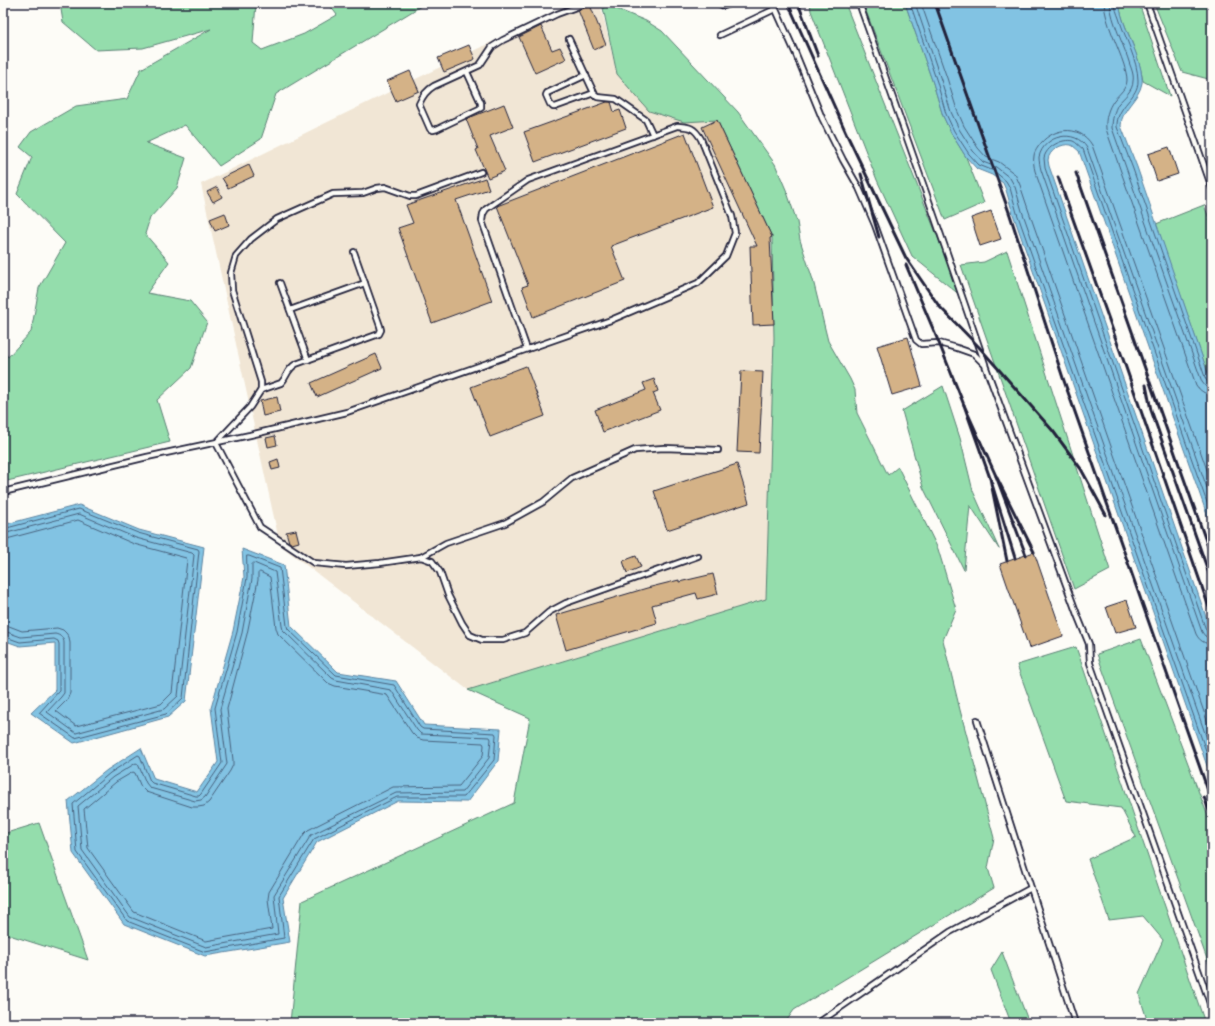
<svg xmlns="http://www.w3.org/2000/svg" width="1215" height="1026" viewBox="0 0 1215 1026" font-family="'Balsamiq Sans',sans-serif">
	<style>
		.built { fill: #f1e6d5 }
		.green { fill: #94ddac; stroke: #5b8074 }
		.water { fill: #82c3e3; stroke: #5c83a0 }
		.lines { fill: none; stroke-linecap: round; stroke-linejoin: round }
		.shore { stroke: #48627e; stroke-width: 1 }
		.building { fill: #d4b287; stroke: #22223b }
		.lane-casing { stroke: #22223b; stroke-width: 8 }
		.lane { stroke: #fdfcf7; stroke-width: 4.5 }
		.rail { stroke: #22223b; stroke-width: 3 }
	</style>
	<rect width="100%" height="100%" fill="#fdfcf7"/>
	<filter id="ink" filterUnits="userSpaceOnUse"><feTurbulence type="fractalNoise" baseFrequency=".025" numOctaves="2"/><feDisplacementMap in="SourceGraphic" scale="8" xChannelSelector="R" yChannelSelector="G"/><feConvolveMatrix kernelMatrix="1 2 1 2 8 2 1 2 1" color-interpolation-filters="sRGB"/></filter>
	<g filter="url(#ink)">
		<!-- built -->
		<polygon class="built" points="571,3 600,3 617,74 718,118 771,231 774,338 766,599 468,690 280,545 201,184"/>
		<!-- green -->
		<g class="green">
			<polygon points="60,3 256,3 253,43 262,50 304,34 337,15 328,3 426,3 276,94 261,139 219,166 185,125 146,143 186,158 177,188 150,218 145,234 169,262 147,293 190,301 207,322 191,368 157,400 170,442 3,482 3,350 8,357 31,332 39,288 65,243 17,194 32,157 20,147 31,132 76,106 127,99 141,69 211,29 143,48 96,50 63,22"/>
			<polygon points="602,3 646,21 662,31 738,112 775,164 787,192 797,222 800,240 813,280 828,341 850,379 855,390 857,413 888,475 898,467 938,549 956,609 943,640 960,710 994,838 988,868 994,888 794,1010 785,1023 290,1023 302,901 514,803 530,718 468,690 766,599 774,338 772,237 717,120 684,122 649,111 617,74"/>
			<polygon points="810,3 845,3 961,296 912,256 877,180 811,11"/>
			<polygon points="863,3 905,3 933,83 943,116 951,133 966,157 984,203 945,220"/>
			<path d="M1119,3H1139L1170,96L1143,81C1141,71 1139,61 1135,51C1130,35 1121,20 1119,3Z"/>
			<polygon points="1154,3 1212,3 1212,80 1182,72"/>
			<polygon points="1204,205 1212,226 1212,385 1156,224"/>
			<polygon points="1007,251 1110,570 1074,589 961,265 984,262"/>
			<polygon points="943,386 960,438 973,491 999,549 970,505 964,570 923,487 902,411"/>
			<polygon points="1141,639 1212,827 1212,973 1097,654"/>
			<polygon points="1076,647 1205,1023 1148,1023 1139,994 1163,940 1143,916 1109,920 1088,859 1136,837 1121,808 1066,801 1017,665"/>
			<polygon points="39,823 88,960 3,933 3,834"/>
			<polygon points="1002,952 1029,1023 1011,1023 991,970"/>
		</g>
		<!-- water -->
		<g class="water">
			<path d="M905,3H1119C1122,26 1136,47 1141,70C1141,74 1143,79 1142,83C1139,100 1121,108 1121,126L1137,167L1212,385V529L1079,151C1076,149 1074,146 1071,145C1062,143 1049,150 1048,160C1048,162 1049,164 1049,166L1212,634V780L1013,214L1006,190L1003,183L992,175L977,169L966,157L951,133L943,116L933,83Z"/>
			<polygon points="79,505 139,530 204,547 186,701 168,717 74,743 31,713 55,690 55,643 20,646 3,640 3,525"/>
			<polygon points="242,549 284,565 291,626 338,672 396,681 424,725 501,729 498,761 467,802 398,801 317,842 283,898 290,942 205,956 124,924 73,853 68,801 107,770 141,748 154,779 197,792 218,762 211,708 233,631 244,577"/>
		</g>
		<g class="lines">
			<!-- shore -->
			<g class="shore">
				<polyline points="910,3 937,82 946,114 954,131 969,154 979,165 994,171 1006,181 1010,188 1017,213 1212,768"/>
				<polyline points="915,3 941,80 951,112 959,129 973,151 983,162 996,167 1010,178 1015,187 1022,211 1212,753"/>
				<polyline points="921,3 947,78 957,110 964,126 978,148 986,157 999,162 1015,174 1020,185 1028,209 1212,735"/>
				<path d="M1104,3C1105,22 1118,46 1124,65C1125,69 1127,75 1127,80C1127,88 1119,94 1114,100C1108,108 1105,119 1106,129L1196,385C1200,391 1205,394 1212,395"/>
				<path d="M1110,3C1111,21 1125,47 1130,65C1132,70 1134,76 1133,81C1133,91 1124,97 1118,104C1114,111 1112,120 1112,128L1202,382L1206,387L1212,389"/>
				<path d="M1115,3C1115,8 1117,13 1119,18C1124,36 1138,61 1138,80C1139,98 1116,105 1117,127L1133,169L1206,380L1209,383L1212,384"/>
				<path d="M1212,484L1092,145C1079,123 1050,128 1038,147C1036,150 1034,153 1034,156C1033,161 1034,167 1035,171L1196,634C1199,640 1204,644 1212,644"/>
				<path d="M1212,502L1087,148C1075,128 1044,135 1039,157C1039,161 1040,166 1041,170L1202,632L1205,636L1212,638"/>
				<path d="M1212,517L1083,149C1080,147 1076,142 1073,141C1062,138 1046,147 1044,158C1044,161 1045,165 1045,168L1206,630L1209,633H1212"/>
				<polyline points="3,529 79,509 138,533 198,549 199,551 183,698 166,714 75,738 39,713 59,691 59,644 58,641 54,639 20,642 3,636"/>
				<path d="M3,534L79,514L136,538L192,553L194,555L178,696L164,709L76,733L47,712L61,697L64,693V643C64,638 60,635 55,634L21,637L7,632L3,631"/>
				<polyline points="3,540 78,520 134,544 186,558 187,560 172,693 161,704 76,726 56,711 67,700 70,693 70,643 69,637 66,633 63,630 57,628 22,631 9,626 3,625"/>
				<polygon points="247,556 249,556 280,568 287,626 288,629 336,675 394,685 420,727 423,729 495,733 496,735 494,760 464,797 397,797 314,839 279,896 284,938 205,952 127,921 77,852 73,804 110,773 138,755 140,756 150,781 152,783 196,796 199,796 201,794 222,763 215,708 237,632 247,578"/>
				<polygon points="254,563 275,572 282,626 283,630 332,678 336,680 391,690 417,730 421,734 490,737 491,739 489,758 462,792 396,793 311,835 274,895 278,934 206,947 130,917 82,850 78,806 113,777 136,763 138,764 146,783 150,788 195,801 201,800 205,797 227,764 220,709 242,633 252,579 252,565"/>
				<polygon points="260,572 270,577 276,628 278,634 328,683 335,686 387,695 412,733 417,738 423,740 483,743 484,745 483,756 459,786 393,787 308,830 304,834 269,892 268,899 272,929 206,941 134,912 88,848 84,809 116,782 133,772 135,773 141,787 146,792 192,807 198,807 204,806 209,802 230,771 233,765 233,760 227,709 247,634 258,580 258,574"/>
			</g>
		</g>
		<!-- building -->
		<g class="building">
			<polygon points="590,5 606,45 594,50 578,10"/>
			<polygon points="541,26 552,50 560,47 566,59 535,73 519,37"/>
			<polygon points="469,45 475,59 444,72 438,58"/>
			<polygon points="410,71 419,91 396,101 387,81"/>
			<polygon points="607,102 611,102 614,112 620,110 626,128 535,162 524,132"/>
			<polygon points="504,104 513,127 490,136 505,171 488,178 476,150 478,149 466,119"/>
			<polygon points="717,120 772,237 770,238 774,324 753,325 750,246 757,246 702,127"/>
			<polygon points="685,133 713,207 611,246 625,281 533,317 522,287 528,285 497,206"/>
			<polygon points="1169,147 1178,174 1157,181 1148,154"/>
			<polygon points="249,165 254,176 228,188 222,178"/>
			<polygon points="485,178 489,189 456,200 492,301 432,323 398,228 413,223 406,205"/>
			<polygon points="217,187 222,197 213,202 207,192"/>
			<polygon points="991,211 1001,239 980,246 971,218"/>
			<polygon points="225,213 229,225 215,231 210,219"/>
			<polygon points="908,337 922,386 892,395 877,346"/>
			<polygon points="376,354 382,368 317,397 311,383"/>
			<polygon points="526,366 545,416 490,437 471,387"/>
			<polygon points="741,371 763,372 759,453 737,452"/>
			<polygon points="654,379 658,391 653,393 660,410 603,432 595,410 646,390 643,383"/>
			<polygon points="277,397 280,412 263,416 260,401"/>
			<polygon points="275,436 277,445 268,447 266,438"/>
			<polygon points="278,459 280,468 272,470 270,462"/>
			<polygon points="737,464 749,503 667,530 654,491"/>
			<polygon points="296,530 299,542 292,544 289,542 286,532"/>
			<polygon points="1034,552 1063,636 1029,648 1000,564"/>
			<polygon points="636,556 641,567 627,573 623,561"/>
			<polygon points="713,574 718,594 698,599 696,593 652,605 657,623 566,650 556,615 647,588 679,580 679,582"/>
			<polygon points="1127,600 1136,627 1115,633 1106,607"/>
		</g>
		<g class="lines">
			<defs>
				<g id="lane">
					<polyline points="718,3 724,6 733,3"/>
					<polyline points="773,3 795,52 822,118 843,160 859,188 875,225 916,340 921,344 939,343 957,348 974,354 985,365 1078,617 1089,644 1090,663 1212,1009"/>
					<path d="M859,3C902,123 944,243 985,364"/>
					<polyline points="1147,3 1212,188"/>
					<polyline points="720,35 775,9"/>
					<polyline points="569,39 595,95 597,97 616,99 646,120 653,135"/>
					<path d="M467,72L481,103V108L437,129L433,130L430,129L419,104C422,97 427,90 434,86L480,65L492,47L503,40L557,14L587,3"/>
					<polyline points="586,75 547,93 546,95 550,104 553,107 555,107 594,93"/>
					<polyline points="481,172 416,196 410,196 385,187 377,188 363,193 333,194 277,219 251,239 236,256 231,273 232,290 261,382 261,390 250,407 216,443 260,527 314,563 346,566 380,563 421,557 432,561 440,572 448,595 462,623 470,635 482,640 503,640 525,633 549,612 566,603 698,556"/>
					<polyline points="280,283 308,360"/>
					<polyline points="290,310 365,283"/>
					<path d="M261,390L281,383C288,376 286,370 296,364L379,334L381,330L380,326L354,252"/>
					<path d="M3,492L147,457L250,435L347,412L611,320L698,283L726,256L735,233L732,216L701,139C694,127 690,127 677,126L528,180L486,209L483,214L482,221L527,349"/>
					<polyline points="421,557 446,543 505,523 543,502 572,478 635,450 664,448 718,450"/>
					<polyline points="1031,888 1075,1023"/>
					<polyline points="818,1023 950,932 1031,888 977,720"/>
				</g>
			</defs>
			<!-- lane casing -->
			<use href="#lane" class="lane-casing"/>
			<!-- lane -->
			<use href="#lane" class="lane"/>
			<!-- rail -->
			<g class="rail">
				<polyline points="788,3 848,137 906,258 939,306 979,347 1053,431 1081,469 1106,515"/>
				<polyline points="798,3 818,56"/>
				<polyline points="935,3 1010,215 1063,378 1212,802"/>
				<polyline points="1076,173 1212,558"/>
				<polyline points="861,174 879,237"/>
				<polyline points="1058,177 1123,359 1212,616"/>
				<polyline points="906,265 939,343 964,405"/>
				<polyline points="1146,385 1151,410 1212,582"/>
				<polyline points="990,478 964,405 996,476"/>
				<polyline points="1026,555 996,476 1034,552"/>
				<polyline points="1007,561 990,478 1015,558"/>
				<polyline points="1204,797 1212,818"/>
			</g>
		</g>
	</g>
	<!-- margin -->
	<rect width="1215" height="1026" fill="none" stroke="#fdfcf7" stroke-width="16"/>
	<rect x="8" y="8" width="1199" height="1010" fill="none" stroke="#22223b" stroke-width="1.5" filter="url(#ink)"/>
</svg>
